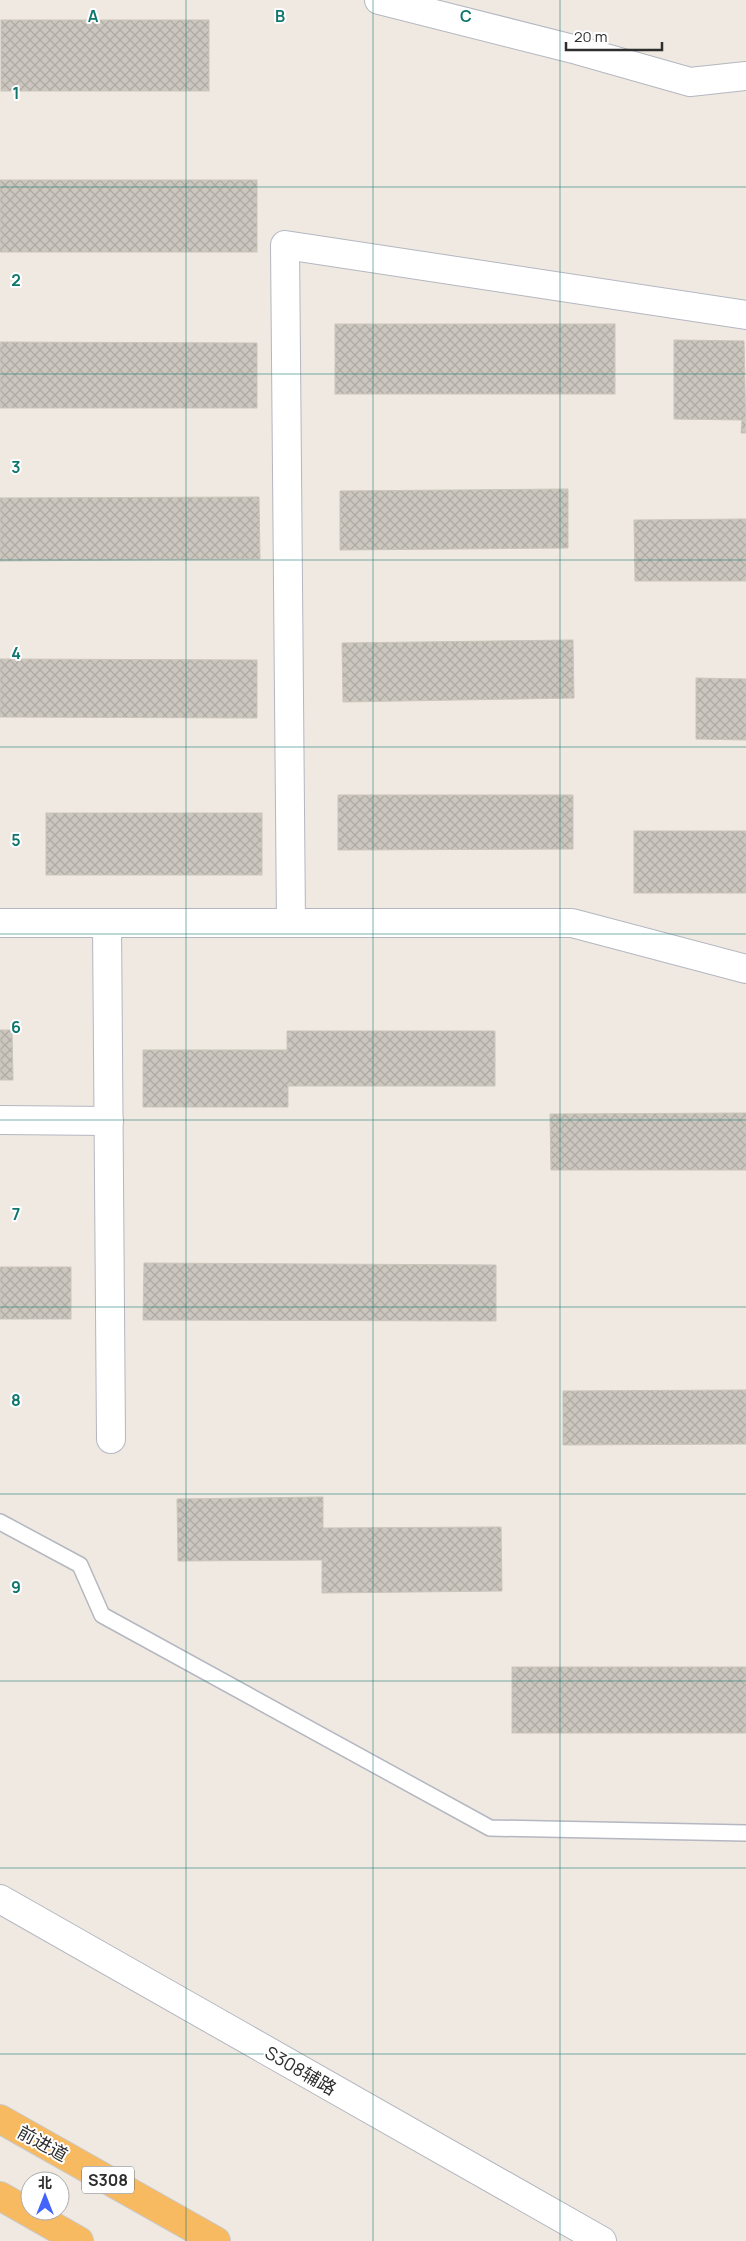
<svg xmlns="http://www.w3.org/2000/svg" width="746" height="2241" viewBox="0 0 746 2241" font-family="Manrope,'Noto Sans SC',sans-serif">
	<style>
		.building { fill: url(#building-cross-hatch); stroke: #cbc5ba }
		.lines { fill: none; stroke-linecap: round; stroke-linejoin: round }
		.service-casing { stroke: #b4b7c1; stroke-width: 18 }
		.minor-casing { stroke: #b4b7c1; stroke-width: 30 }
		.tertiary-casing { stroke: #b4b7c1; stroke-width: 30 }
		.trunk-casing { stroke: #c9c9c9; stroke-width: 30 }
		.service { stroke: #fff; stroke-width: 15 }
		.minor { stroke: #fff; stroke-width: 28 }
		.tertiary { stroke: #fff; stroke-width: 28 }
		.trunk { stroke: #f8ba60; stroke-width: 28 }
		.grid { fill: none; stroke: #0f766e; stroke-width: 1; stroke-opacity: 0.55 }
		.labels { text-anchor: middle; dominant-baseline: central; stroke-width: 4; stroke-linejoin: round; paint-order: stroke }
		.shield { fill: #fff; stroke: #6d6d6d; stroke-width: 1 }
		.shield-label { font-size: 16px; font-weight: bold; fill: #2e2e2e }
		.street-label { font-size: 18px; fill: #2e2e2e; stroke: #fff }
		.grid-label { font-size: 16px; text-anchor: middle; font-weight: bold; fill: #0f766e; stroke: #fff; stroke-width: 4; stroke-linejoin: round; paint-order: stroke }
	</style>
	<defs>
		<pattern id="building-cross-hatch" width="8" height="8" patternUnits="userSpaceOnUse" patternTransform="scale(1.25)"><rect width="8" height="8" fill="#cbc7bf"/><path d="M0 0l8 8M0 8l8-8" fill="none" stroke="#afaba4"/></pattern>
	</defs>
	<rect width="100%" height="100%" fill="#efe9e1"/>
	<!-- building -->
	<g class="building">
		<rect x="1" y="20" width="208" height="71"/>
		<rect x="0" y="180" width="257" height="72"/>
		<rect x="335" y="324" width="280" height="70"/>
		<polygon points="674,340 744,341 746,433 741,433 742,420 674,419"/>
		<polygon points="0,342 257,343 257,408 0,408"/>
		<polygon points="568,489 568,548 340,550 340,491"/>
		<polygon points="259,497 260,559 0,561 0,498"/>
		<polygon points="746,519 746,581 635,581 634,520"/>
		<polygon points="573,640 574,698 343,702 342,643"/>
		<polygon points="0,659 257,660 257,718 0,717"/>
		<polygon points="696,678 746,679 746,740 696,739"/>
		<polygon points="338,795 573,795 573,849 338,850"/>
		<rect x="46" y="813" width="216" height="62"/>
		<rect x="634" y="831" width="112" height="62"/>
		<polygon points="0,1030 12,1030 13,1080 0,1080"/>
		<polygon points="287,1031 495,1031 495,1086 288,1086 288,1107 143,1107 143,1050 287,1050"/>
		<polygon points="746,1113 746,1170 551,1170 550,1114"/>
		<polygon points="144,1263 496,1265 496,1321 143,1320"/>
		<rect x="0" y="1267" width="71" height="52"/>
		<polygon points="746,1390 746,1444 563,1445 563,1391"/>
		<polygon points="323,1497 323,1528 501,1527 502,1591 322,1593 322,1560 178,1561 177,1499"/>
		<rect x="512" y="1667" width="234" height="66"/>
	</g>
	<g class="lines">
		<defs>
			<polyline id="service" points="0,1522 80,1565 102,1615 490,1828 746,1833"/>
			<g id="minor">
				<polyline points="379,0 577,50 690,82 746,76"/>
				<polyline points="0,923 572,923 746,969"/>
				<polyline points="107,923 111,1439"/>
				<polyline points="291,923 285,245 746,315"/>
				<polyline points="0,1120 109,1121"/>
			</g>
			<polyline id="tertiary" points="0,1899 602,2241"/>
			<g id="trunk">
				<polyline points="0,2119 216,2241"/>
				<polyline points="0,2196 79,2241"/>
			</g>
		</defs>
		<!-- service casing -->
		<use href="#service" class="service-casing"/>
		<!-- minor casing -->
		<use href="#minor" class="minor-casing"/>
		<!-- tertiary casing -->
		<use href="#tertiary" class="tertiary-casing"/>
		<!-- trunk casing -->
		<use href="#trunk" class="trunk-casing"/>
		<!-- service -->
		<use href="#service" class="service"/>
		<!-- minor -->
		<use href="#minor" class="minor"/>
		<!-- tertiary -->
		<use href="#tertiary" class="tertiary"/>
		<!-- trunk -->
		<use href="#trunk" class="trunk"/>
	</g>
	<!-- grid -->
	<path class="grid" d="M186,0V2241M373,0V2241M560,0V2241M0,187H746M0,374H746M0,560H746M0,747H746M0,934H746M0,1120H746M0,1307H746M0,1494H746M0,1681H746M0,1868H746M0,2054H746"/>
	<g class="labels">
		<!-- shield labels -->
		<rect class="shield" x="82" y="2166.5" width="52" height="27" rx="4"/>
		<g class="shield-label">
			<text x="108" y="2180">S308</text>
		</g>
		<!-- street labels -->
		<g class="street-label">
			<text transform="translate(301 2070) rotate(30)">S308辅路</text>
			<text transform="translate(43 2143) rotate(29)">前进道</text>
		</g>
	</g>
	<g class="grid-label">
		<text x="93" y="22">A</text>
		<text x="280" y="22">B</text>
		<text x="466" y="22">C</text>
		<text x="16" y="99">1</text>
		<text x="16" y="286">2</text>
		<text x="16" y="473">3</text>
		<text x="16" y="659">4</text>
		<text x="16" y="846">5</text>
		<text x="16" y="1033">6</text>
		<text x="16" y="1220">7</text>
		<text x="16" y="1406">8</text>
		<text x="16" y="1593">9</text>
	</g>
	<!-- north arrow -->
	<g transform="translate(45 2196)"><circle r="24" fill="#ffffff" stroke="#ababab"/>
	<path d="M0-4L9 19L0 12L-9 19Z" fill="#4264fb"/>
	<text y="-8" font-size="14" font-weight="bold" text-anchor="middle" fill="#2e2e2e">北</text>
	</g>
	<!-- scale -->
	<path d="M566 42v8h96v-8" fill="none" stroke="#2e2e2e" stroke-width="2.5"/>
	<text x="574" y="42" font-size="15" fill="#2e2e2e" stroke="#ffffff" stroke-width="4" paint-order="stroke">20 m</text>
</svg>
